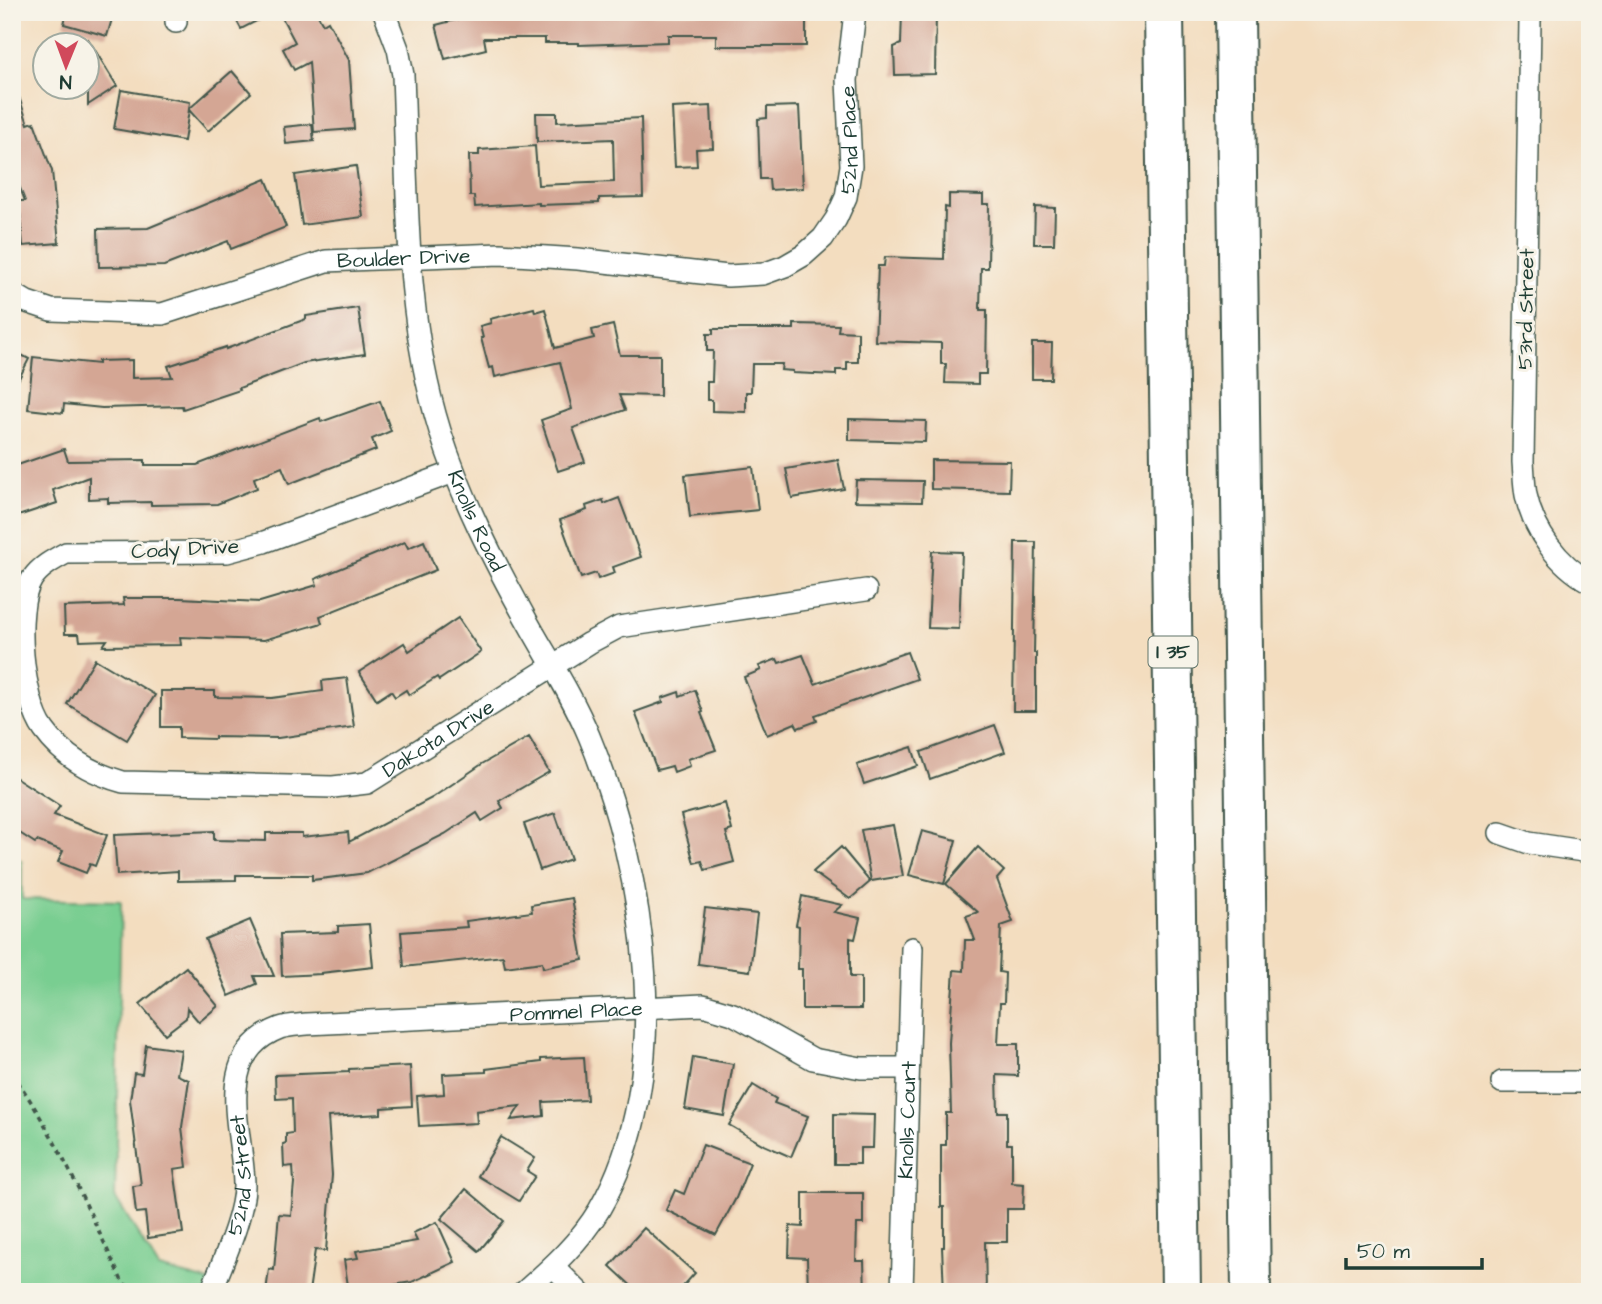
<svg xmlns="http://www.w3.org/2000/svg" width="1602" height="1304" viewBox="0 0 1602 1304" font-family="'Architects Daughter',sans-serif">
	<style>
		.green { fill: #79ce91; stroke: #4c8662; stroke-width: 2 }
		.building { fill: #d4a694 }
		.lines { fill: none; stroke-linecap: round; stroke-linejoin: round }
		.street-casing { stroke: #3f5549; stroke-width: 24 }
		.highway-casing { stroke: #3f5549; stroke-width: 42 }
		.path { stroke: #3f5549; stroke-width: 3.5; stroke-dasharray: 5 5; stroke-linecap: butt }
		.street { stroke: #fff; stroke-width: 21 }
		.highway { stroke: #fff; stroke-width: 38 }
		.labels { text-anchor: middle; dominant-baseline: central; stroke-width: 6; stroke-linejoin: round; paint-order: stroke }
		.shield { fill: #f7f3e8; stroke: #60746a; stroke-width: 2 }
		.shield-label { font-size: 19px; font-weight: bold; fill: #1f3d34 }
		.street-label { font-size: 21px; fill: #1f3d34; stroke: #f7f3e8 }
	</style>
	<rect width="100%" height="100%" fill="#f7f3e8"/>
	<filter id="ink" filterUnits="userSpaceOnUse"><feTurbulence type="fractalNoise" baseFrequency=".0143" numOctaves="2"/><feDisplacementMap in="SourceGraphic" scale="14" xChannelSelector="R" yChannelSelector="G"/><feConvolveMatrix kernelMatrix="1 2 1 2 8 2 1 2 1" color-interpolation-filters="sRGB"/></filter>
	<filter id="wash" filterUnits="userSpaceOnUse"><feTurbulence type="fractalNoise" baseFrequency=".00686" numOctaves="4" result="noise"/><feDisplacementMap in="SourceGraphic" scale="28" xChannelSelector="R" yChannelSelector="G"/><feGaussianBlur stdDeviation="1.57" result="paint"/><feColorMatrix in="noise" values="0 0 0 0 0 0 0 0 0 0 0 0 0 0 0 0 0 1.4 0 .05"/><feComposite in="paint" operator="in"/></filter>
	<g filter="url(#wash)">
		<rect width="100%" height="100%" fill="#f3ddbf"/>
		<!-- green -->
		<polygon class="green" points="12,853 22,862 22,899 121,901 115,1197 159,1268 215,1283 211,1292 12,1292"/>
		<g id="blocks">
			<!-- building -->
			<g class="building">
				<polygon points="67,12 114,12 107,36 64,24"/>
				<polygon points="232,12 274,12 241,29"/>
				<polygon points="279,12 316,12 323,24 328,21 349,60 354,129 314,132 309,62 294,70 283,49 295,42"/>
				<polygon points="486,12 806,13 806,46 716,46 716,35 668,35 668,42 579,45 579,43 545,43 545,38 484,38 486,49 445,59 436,25"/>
				<polygon points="902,12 936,12 935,74 895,75 894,47 901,44"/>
				<polygon points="88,39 117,86 88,105"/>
				<polygon points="232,71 251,93 208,131 189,110 184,141 114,129 121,90 190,102 189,109"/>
				<polygon points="12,85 15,85 28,124 34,122 52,171 59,243 23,246 19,201 25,201 12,167"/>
				<polygon points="711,106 713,148 696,149 697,166 675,167 672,108"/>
				<polygon points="799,106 803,188 770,190 769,179 760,179 758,119 767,118 767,107"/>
				<polygon points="536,113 557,113 557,122 641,118 643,197 599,198 599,203 539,205 539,203 475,207 474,196 470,196 469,155 479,155 479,150 535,146 538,185 614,182 613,139 537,142"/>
				<polygon points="312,124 314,141 286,144 284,127"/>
				<polygon points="356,166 363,217 302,225 295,175"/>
				<polygon points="266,179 286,227 231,249 228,241 164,266 99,267 98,229 148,228"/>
				<polygon points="949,194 983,195 983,204 989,204 988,268 981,268 980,310 987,310 986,374 978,374 978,384 945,383 946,364 941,364 941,343 875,341 878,266 884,266 885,257 944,259 945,207 949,208"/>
				<polygon points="1035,207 1055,208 1054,244 1034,244"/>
				<polygon points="358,308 365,354 304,363 239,388 240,390 183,409 182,406 102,408 64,404 63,413 28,409 33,357 98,364 98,361 132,360 132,378 172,377 168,366 226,347 226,349 306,319 306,316"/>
				<polygon points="534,308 535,312 545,309 555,348 594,338 592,330 613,325 620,355 660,355 660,396 619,395 625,410 573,428 585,462 558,471 541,420 572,409 560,362 495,377 493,367 489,368 481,338 483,338 480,326 491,323 490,319"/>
				<polygon points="794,324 839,325 838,331 858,332 858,362 847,362 847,370 836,370 836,375 793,373 793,371 781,370 782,364 752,364 751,392 746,392 746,412 712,411 712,400 707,400 707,382 712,382 713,351 707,351 707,334 713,334 713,329 794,329"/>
				<polygon points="1032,343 1052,343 1051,379 1032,379"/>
				<polygon points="12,350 29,359 12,392"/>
				<polygon points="380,401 391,431 372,439 376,450 289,484 282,467 254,478 257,488 217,504 151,505 151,502 108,503 108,498 89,499 89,477 53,490 57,503 12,518 12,467 64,449 68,461 145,460 145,465 197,465 320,418 321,422"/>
				<polygon points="849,419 926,421 925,442 849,440"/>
				<polygon points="838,460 844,489 792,498 786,469"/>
				<polygon points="931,460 1010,461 1009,491 931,489"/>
				<polygon points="753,467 758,510 690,517 685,475"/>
				<polygon points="856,480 923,481 922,502 855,501"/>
				<polygon points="619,498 641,557 613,567 615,573 598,579 596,573 581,578 560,520 587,510 586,506 603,500 604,504"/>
				<polygon points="424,541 436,570 320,616 322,623 264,640 180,637 181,645 103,646 107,640 80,641 79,634 65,634 64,607 124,605 123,598 180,598 260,602 317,585 315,579 405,542 408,548"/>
				<polygon points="1015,542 1036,542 1034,653 1036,653 1036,711 1013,711"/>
				<polygon points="932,551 962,552 959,629 928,628"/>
				<polygon points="458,618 481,652 439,680 437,677 409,695 406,690 395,697 391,691 377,700 359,672 404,643 409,651"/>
				<polygon points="907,652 917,679 815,715 817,721 798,728 795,723 767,735 744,677 761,670 759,666 777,659 779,663 803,655 815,684"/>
				<polygon points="95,659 155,695 127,740 67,704"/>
				<polygon points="347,678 354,727 278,738 215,737 215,739 179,738 179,727 161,727 161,691 215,691 215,697 272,698 323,691 322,681"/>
				<polygon points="695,690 703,712 701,713 716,750 688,759 690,766 674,772 672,766 657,770 635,712 663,702 662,698 679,692 680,696"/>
				<polygon points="995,725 1005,752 930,779 921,752"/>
				<polygon points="529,737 549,772 499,801 503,808 482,821 477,813 445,834 367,873 312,880 312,875 236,875 236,880 178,881 178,871 117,875 114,835 214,831 214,840 266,841 266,833 302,833 302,837 348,832 349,842 432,798 482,764"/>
				<polygon points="912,747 918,766 864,784 857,765"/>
				<polygon points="12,775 60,806 54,815 107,835 95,866 90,864 86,873 58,862 63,851 37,841 35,843 12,828"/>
				<polygon points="725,803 732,830 726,832 734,862 705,870 702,861 694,863 681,815"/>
				<polygon points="555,813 571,859 540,870 524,824"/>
				<polygon points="893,825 903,876 871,881 861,830"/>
				<polygon points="922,831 956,840 944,884 909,875"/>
				<polygon points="841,847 870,882 850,899 813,872"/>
				<polygon points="978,847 1004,871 997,879 1013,922 1001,926 999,972 1005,973 1004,1003 1000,1003 998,1044 1018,1044 1018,1076 997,1075 998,1112 1007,1112 1007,1144 1012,1144 1012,1183 1024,1184 1023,1209 1007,1209 1007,1242 985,1242 986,1292 944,1292 942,1247 944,1247 944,1207 941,1207 941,1145 946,1145 946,1113 951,1113 949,1043 954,970 964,971 965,940 975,940 966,916 978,912 946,884"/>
				<polygon points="802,896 842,905 834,912 860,918 855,939 850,938 850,977 861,977 861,1009 802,1009 802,969 798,969 799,926 796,925"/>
				<polygon points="572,898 583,960 543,968 542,962 505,967 503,956 404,967 401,932 467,927 466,921 532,912 531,905"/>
				<polygon points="705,908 757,914 750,971 698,964"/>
				<polygon points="250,920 274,976 254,976 257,984 229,996 205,939"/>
				<polygon points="369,924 373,967 321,973 321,974 282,976 280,934 338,932 338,926"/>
				<polygon points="186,967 218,1006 199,1022 187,1008 186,1018 165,1034 140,1004"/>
				<polygon points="146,1045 181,1050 177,1075 189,1080 182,1127 187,1167 174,1169 183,1233 148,1238 145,1212 136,1213 133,1186 141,1185 130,1100 134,1073 142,1074"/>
				<polygon points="584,1057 587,1100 543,1102 544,1116 511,1120 520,1106 476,1111 477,1123 419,1126 417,1096 444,1094 443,1074 486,1072 486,1069 541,1062 541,1059"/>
				<polygon points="693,1057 733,1064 724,1116 685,1109"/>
				<polygon points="410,1066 412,1106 381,1108 381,1114 328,1117 332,1175 326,1251 315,1250 309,1292 266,1292 269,1269 274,1270 279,1214 291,1215 294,1183 293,1166 284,1167 283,1144 286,1143 286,1134 293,1133 292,1098 276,1099 275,1075 349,1072 349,1069"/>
				<polygon points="753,1085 776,1099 774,1103 808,1116 791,1157 764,1145 729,1125"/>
				<polygon points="834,1114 874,1115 873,1148 860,1148 860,1164 834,1164"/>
				<polygon points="501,1137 535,1158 527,1171 535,1176 519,1201 478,1176"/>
				<polygon points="703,1145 750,1163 736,1198 716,1235 666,1210 675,1190 684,1194"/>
				<polygon points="466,1189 504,1221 479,1251 441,1219"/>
				<polygon points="803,1193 863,1193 863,1224 857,1224 856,1261 864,1261 865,1292 808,1292 807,1258 789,1257 790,1226 803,1227"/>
				<polygon points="437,1222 455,1262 412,1282 349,1292 344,1260 358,1258 356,1251 417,1241 413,1233"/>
				<polygon points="644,1228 695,1273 678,1292 638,1292 610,1266"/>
			</g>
		</g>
	</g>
	<g filter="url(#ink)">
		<use href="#blocks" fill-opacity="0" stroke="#3f5549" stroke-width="2"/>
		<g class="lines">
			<defs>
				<g id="street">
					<polyline points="176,12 176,22"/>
					<path id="s1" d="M384,12L398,49L403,75C408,195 404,316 440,431C461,497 493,560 527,621C548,659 572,695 589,736C646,873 677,1076 599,1210C580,1242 551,1268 524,1292"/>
					<path d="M1532,12L1530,20L1523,462C1524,473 1524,484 1526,495C1533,530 1558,565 1590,582"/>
					<path id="s2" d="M12,293L27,302L51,310L162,314L326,261L500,254L578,259L728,276L763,274L785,266L804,255L823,238L836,219L846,197L851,166L847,80L855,12"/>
					<path id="s3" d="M454,472L264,542L227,552L66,553C53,560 40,567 32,579C13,609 23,702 44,730C64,758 91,773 123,782L333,787L367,783L589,643L619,627L866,590"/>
					<polyline points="1500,833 1529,843 1590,852"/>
					<polyline points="1502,1082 1590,1082"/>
					<polyline points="553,1266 579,1292"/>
					<path id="s4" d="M211,1292C222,1263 245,1214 244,1184C243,1130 211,1054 280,1028C288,1025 299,1025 307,1024L703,1005L733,1014L813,1059L861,1068H908"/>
					<path id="s5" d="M902,1292L912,948"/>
				</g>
				<g id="highway">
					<polyline points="1164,12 1181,1292"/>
					<polyline points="1235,12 1251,1292"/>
				</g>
			</defs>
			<!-- street casing -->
			<use href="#street" class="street-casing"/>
			<!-- highway casing -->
			<use href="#highway" class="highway-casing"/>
			<!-- path -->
			<path class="path" d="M12,1073C57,1137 89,1211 122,1281L128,1287L145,1292"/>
			<!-- street -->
			<use href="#street" class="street"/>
			<!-- highway -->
			<use href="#highway" class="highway"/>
		</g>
	</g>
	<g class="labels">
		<!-- shield labels -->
		<rect class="shield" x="1148.5" y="636.5" width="49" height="31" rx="5"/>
		<g class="shield-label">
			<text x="1173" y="652">I 35</text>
		</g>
		<!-- street labels -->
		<g class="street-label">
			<text stroke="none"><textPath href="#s2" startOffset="940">52nd Place</textPath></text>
			<text stroke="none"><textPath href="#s2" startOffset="404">Boulder Drive</textPath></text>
			<text transform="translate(1526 309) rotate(-89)">53rd Street</text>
			<text stroke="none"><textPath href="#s1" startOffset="522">Knolls Road</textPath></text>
			<text transform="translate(185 549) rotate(-3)">Cody Drive</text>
			<text stroke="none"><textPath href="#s3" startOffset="1026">Dakota Drive</textPath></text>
			<text stroke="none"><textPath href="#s4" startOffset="586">Pommel Place</textPath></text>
			<text stroke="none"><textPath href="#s5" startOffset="172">Knolls Court</textPath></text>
			<text stroke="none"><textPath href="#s4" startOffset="122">52nd Street</textPath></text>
		</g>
	</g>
	<!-- margin -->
	<rect width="1602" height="1304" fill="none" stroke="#f7f3e8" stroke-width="42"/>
	<!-- north arrow -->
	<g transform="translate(66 66) rotate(181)"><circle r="33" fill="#f7f3e8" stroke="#a1aaa0" stroke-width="2"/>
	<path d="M0-5L12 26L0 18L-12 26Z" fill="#d1495b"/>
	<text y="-10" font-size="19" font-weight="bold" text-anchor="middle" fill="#1f3d34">N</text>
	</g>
	<!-- scale -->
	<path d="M1346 1258v10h136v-10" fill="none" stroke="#1f3d34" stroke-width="3.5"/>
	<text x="1357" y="1258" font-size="21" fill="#1f3d34" stroke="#f7f3e8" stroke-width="5" paint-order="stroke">50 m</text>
</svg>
